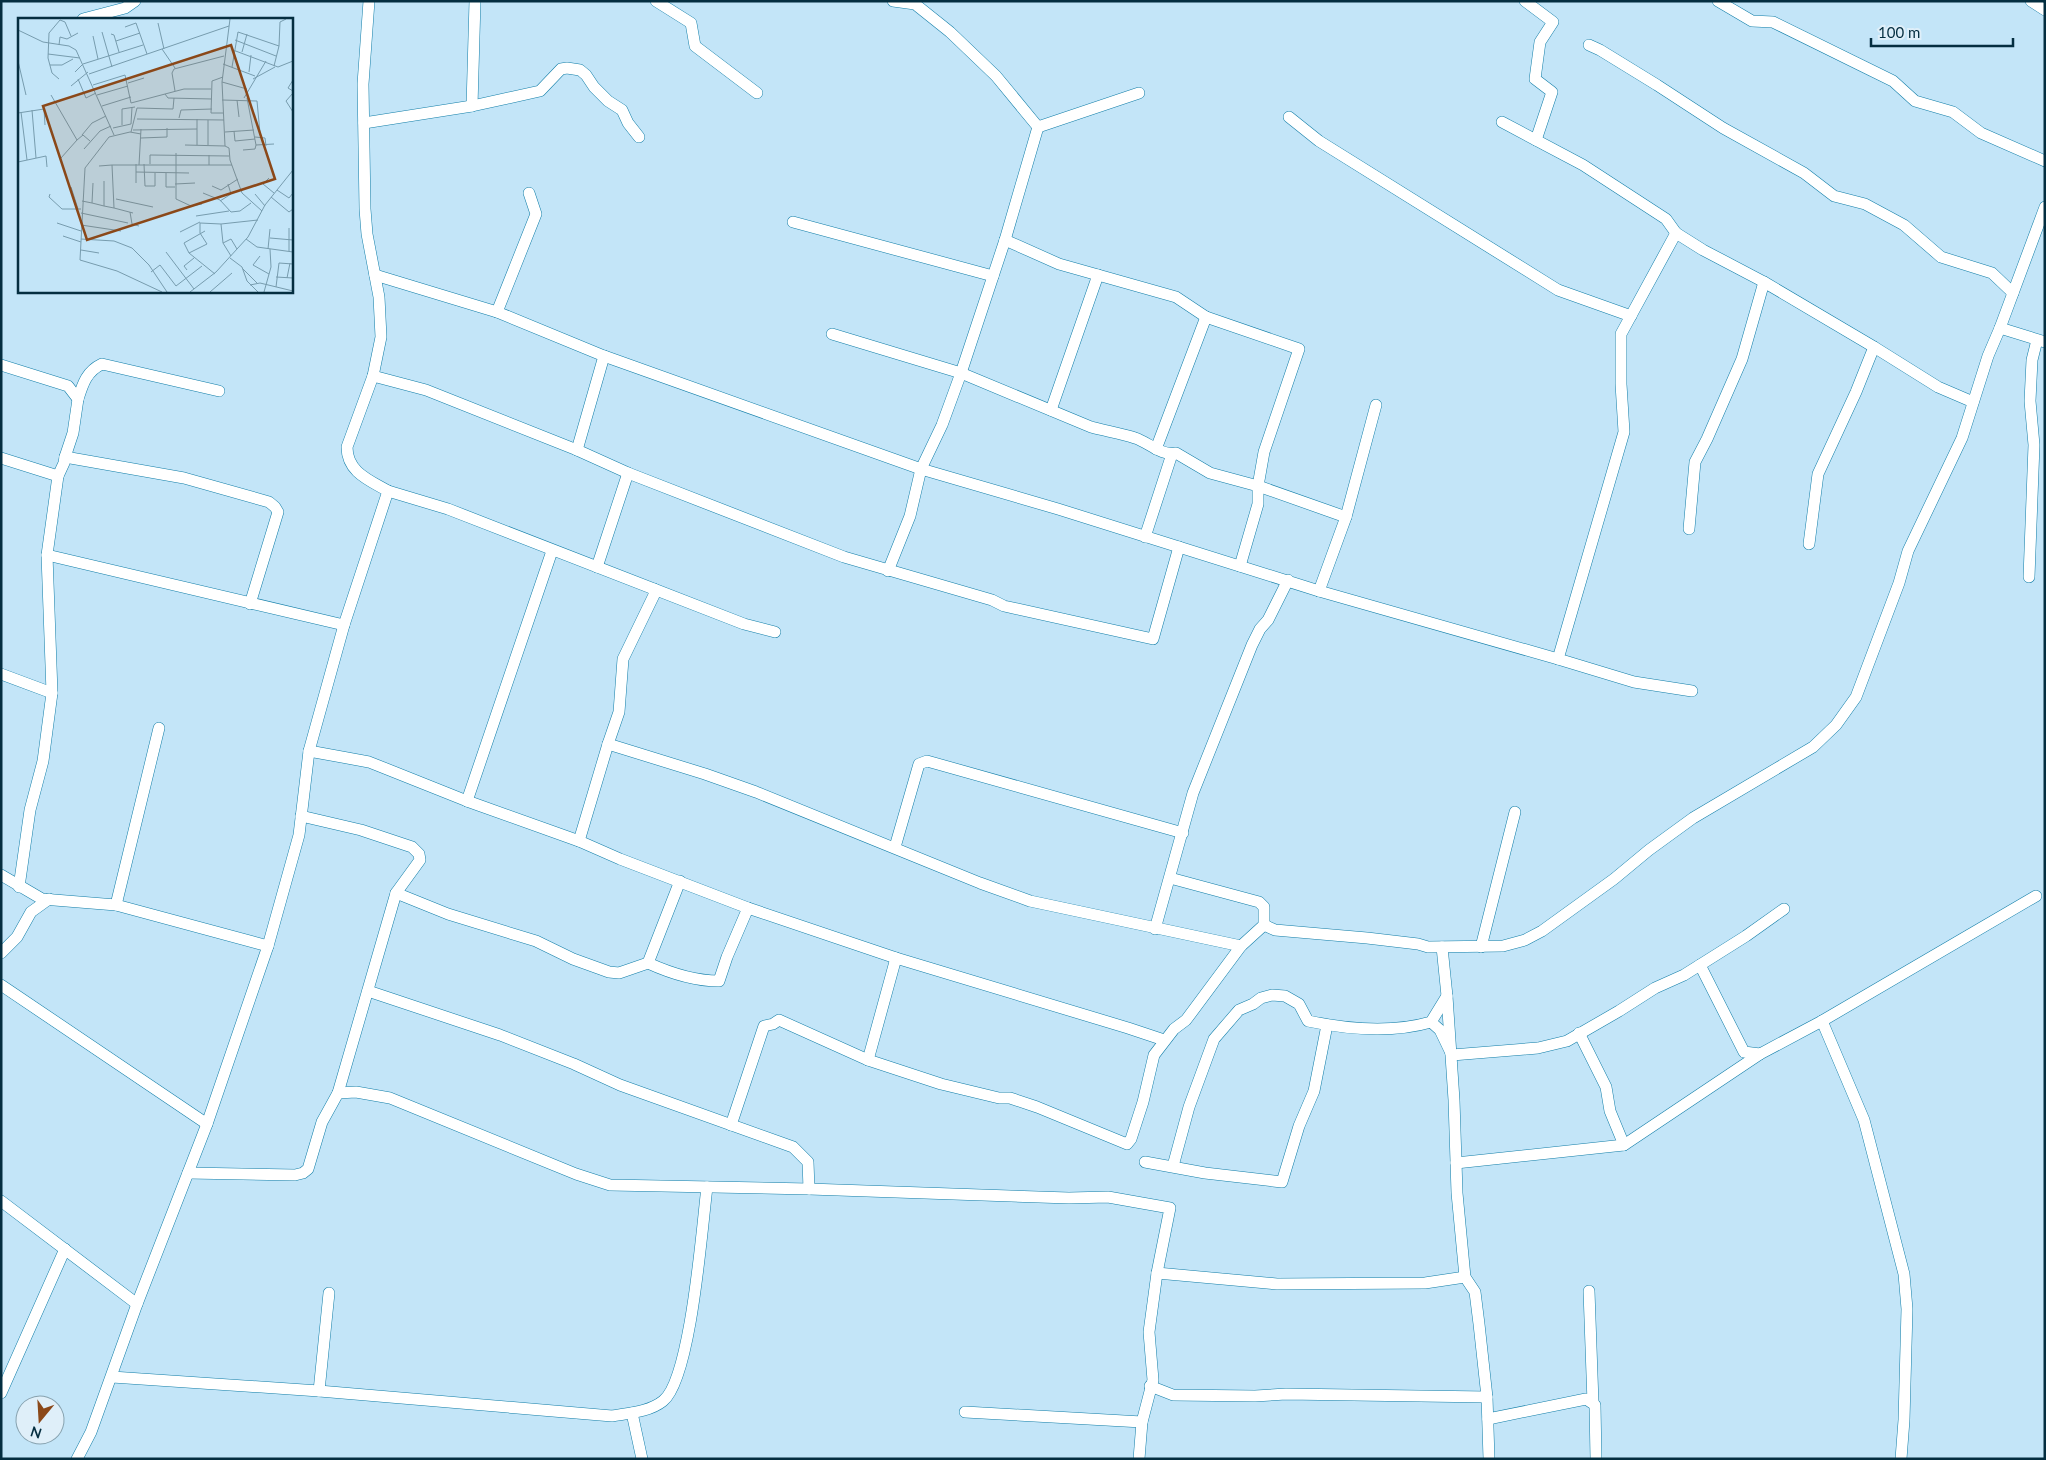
<svg xmlns="http://www.w3.org/2000/svg" width="2046" height="1460" viewBox="0 0 2046 1460" font-family="Lato,sans-serif">
	<style>
		.lines { fill: none; stroke-linecap: round; stroke-linejoin: round }
		.minor-casing { stroke: #117ea8; stroke-width: 12 }
		.minor { stroke: #fff; stroke-width: 11 }
		.inset-road { fill: none; stroke: #779cae; stroke-width: 1 }
		.view { fill: #8b4819; fill-opacity: 0.15; stroke: #8b4819; stroke-width: 2.5 }
		.inset-edge { fill: none; stroke: #042e40; stroke-width: 2.5 }
	</style>
	<rect width="100%" height="100%" fill="#c3e5f8"/>
	<g class="lines">
		<defs>
			<g id="minor">
				<polyline points="656,1 691,23 695,46 757,93"/>
				<polyline points="893,1 915,4 950,32 996,76 1038,127"/>
				<polyline points="1525,1 1553,22 1540,42 1535,79 1552,92 1536,140"/>
				<polyline points="1718,1 1752,21 1773,22 1893,81 1915,101 1953,112 1981,133 2045,161"/>
				<polyline points="2031,1 2045,10"/>
				<polyline points="83,19 125,8 135,1"/>
				<polyline points="1589,45 1600,50 1657,85 1723,128 1804,173 1834,196 1865,204 1904,225 1941,257 1992,273 2013,293"/>
				<polyline points="472,106 475,1"/>
				<polyline points="1289,117 1319,141 1558,290 1631,316"/>
				<polyline points="1502,122 1583,165 1666,219 1676,233"/>
				<polyline points="364,123 472,106 540,91 561,69 567,68 580,70 586,75 594,87 608,101 622,110 628,123 639,137"/>
				<polyline points="1038,127 1139,93"/>
				<polyline points="793,222 993,276"/>
				<polyline points="1005,240 1059,264 1098,275 1051,410"/>
				<polyline points="375,275 497,312 604,356 577,450"/>
				<polyline points="1098,275 1176,297 1206,317"/>
				<polyline points="497,312 536,214 529,193"/>
				<polyline points="2000,328 2045,342"/>
				<path d="M832,334L961,373L1091,427C1105,431 1121,433 1135,438C1148,442 1161,456 1176,453L1210,473L1258,486L1346,517"/>
				<polyline points="604,356 921,469 1058,509 1319,591 1558,659"/>
				<path d="M1,365L68,386L78,399C83,383 87,371 102,364L219,391"/>
				<polyline points="373,376 426,390 577,450 628,473 844,557 992,600 1004,606 1153,639 1179,547"/>
				<polyline points="1156,449 1206,317 1299,349 1264,452 1258,486 1258,504 1240,566"/>
				<polyline points="65,457 184,478 269,502 275,507 278,512 250,604"/>
				<polyline points="1,458 58,476"/>
				<polyline points="388,491 448,509 744,624 775,632"/>
				<polyline points="1689,529 1695,462 1707,439 1742,359 1764,282 1874,347"/>
				<polyline points="1145,537 1172,454"/>
				<polyline points="1809,544 1818,474 1856,392 1874,347 1938,387 1973,402"/>
				<polyline points="47,555 344,625"/>
				<polyline points="597,567 628,473"/>
				<polyline points="888,571 910,516 921,469 942,425 961,373 1005,240 1038,127"/>
				<polyline points="2029,577 2034,445 2030,401 2032,360 2037,340"/>
				<polyline points="1319,591 1346,517 1376,405"/>
				<polyline points="1,674 52,693"/>
				<polyline points="1692,691 1634,682 1558,659 1624,432 1621,384 1621,334 1676,233 1703,250 1764,282"/>
				<polyline points="608,744 705,774 756,792 980,883 1030,901 1241,946"/>
				<polyline points="309,751 369,762 467,801 579,841 620,859 748,908 896,958 1128,1028 1164,1040"/>
				<polyline points="467,801 552,551"/>
				<polyline points="579,841 608,744 619,712 623,659 654,595 654,589"/>
				<polyline points="895,847 919,764 927,761 1183,833"/>
				<polyline points="1,875 42,899 116,905 268,946"/>
				<polyline points="19,887 30,810 43,761 52,693 47,555 58,476 64,463 65,457 73,433 78,399"/>
				<path d="M396,893L448,914L536,941L573,959L609,972L619,973L648,963C670,973 695,981 719,981L727,957L748,908"/>
				<polyline points="116,905 159,728"/>
				<polyline points="1264,925 1275,930 1367,938 1418,944 1428,947 1503,946 1525,940 1542,931 1614,879 1649,850 1693,818 1813,747 1836,725 1856,697 1899,583 1908,551 1962,438 1988,356 2000,328 2045,207"/>
				<polyline points="1155,929 1193,793 1252,645 1260,629 1268,620 1288,580"/>
				<polyline points="1442,947 1447,996 1454,1100 1457,1193 1465,1277 1475,1292 1479,1324 1487,1397 1489,1459"/>
				<polyline points="1481,947 1515,812"/>
				<polyline points="1,953 17,937 31,912 49,899"/>
				<polyline points="648,963 680,881"/>
				<polyline points="1700,965 1744,1052 1760,1054 1822,1021"/>
				<polyline points="1,985 207,1124"/>
				<polyline points="368,991 500,1035 574,1064 620,1085 793,1147 808,1162 809,1189"/>
				<polyline points="1431,1022 1440,1030 1452,1055 1538,1048 1567,1041 1619,1011 1655,988 1684,975 1746,936 1784,909"/>
				<polyline points="1579,1033 1606,1087 1610,1111 1624,1145"/>
				<polyline points="868,1060 896,958"/>
				<polyline points="338,1093 356,1092 390,1098 576,1174 610,1185 809,1189 1069,1198 1108,1197 1170,1208 1157,1273 1149,1332 1153,1380 1142,1422 1139,1459"/>
				<polyline points="731,1125 764,1026 773,1024 779,1020 868,1060 941,1084 999,1098 1010,1098 1037,1107 1127,1144 1131,1139 1143,1102 1154,1055 1174,1029 1186,1020 1241,946 1264,925 1264,907 1259,902 1170,878"/>
				<polyline points="1145,1162 1205,1173 1282,1182 1299,1126 1314,1091 1327,1025"/>
				<polyline points="1456,1163 1624,1145 1760,1054"/>
				<path d="M1173,1166L1189,1107L1214,1039L1239,1010L1253,1004L1261,998L1272,995L1285,996L1299,1004L1308,1021C1346,1029 1393,1033 1431,1022L1447,996"/>
				<polyline points="188,1173 295,1175 303,1173 308,1169 322,1122 338,1093 396,893 420,860 419,854 412,847 361,830 301,816"/>
				<polyline points="1,1201 137,1304"/>
				<polyline points="1157,1273 1277,1284 1425,1283 1465,1277"/>
				<polyline points="1589,1291 1593,1403"/>
				<path d="M112,1377L319,1391L612,1416C629,1413 649,1412 663,1401C691,1379 702,1227 707,1187"/>
				<polyline points="1150,1386 1173,1395 1255,1396 1286,1394 1487,1397"/>
				<polyline points="319,1391 329,1293"/>
				<polyline points="1,1393 65,1249"/>
				<polyline points="965,1412 1142,1422"/>
				<polyline points="632,1413 642,1459"/>
				<polyline points="1488,1419 1586,1399 1595,1405 1596,1459"/>
				<path d="M77,1459L91,1432L137,1304L207,1124L268,946L299,835L309,751L344,625L388,491C369,480 347,472 347,447L373,376L381,337L379,297L367,234L365,209L363,84L369,1"/>
				<polyline points="1901,1459 1904,1420 1907,1309 1904,1274 1864,1120 1822,1021 2036,896"/>
			</g>
		</defs>
		<!-- minor casing -->
		<use href="#minor" class="minor-casing"/>
		<!-- minor -->
		<use href="#minor" class="minor"/>
	</g>
	<!-- overview -->
	<g transform="translate(18 18)">
		<rect width="275" height="275" fill="#c3e5f8"/>
		<path class="inset-road" d="M212,1L204,64L207,128L211,130L212,142L224,175L244,193M140,5L146,31M107,9L118,5L129,36M0,12L25,24L51,28L58,32L96,117M84,14L94,49M93,16L96,17L101,34M75,18L80,41M217,22L258,38M98,23L122,15M41,27L42,19L49,21L60,15M144,31L157,50M215,32L260,49L275,43M224,34L229,16M30,36L62,40M0,43L8,77M205,46L237,58M32,47H44L55,41M256,48L261,28M214,49L220,14L261,28L262,4L268,1M57,54L65,46L125,27M231,54L233,37M71,56L211,8M205,59L194,63L193,95H205M41,61L34,55L30,40L31,15L42,2L47,4L53,18M60,61L68,80L78,75M235,61L257,49M275,62L270,70L275,73M204,64L229,71M110,65L126,60M75,67L107,57L113,85L166,71H193M53,68L70,54M157,73L154,55L156,51L206,38M275,75L268,83L275,94M147,76L150,80L194,81M33,77L59,122L43,140M79,77L110,68M226,80L248,43M229,80L238,127M204,82L239,83L242,115M219,82L221,99M84,88L113,79M14,92L18,140M3,94L9,142M0,95L26,91L27,107M161,100L163,92L194,91M119,101L206,102M179,101V127M104,107V91L117,89M95,110L113,106L114,89M115,112L179,111M216,113L217,123L237,121M113,114L119,90L155,91L156,80M207,114L236,112M123,116L112,114L91,119L67,150L62,242L99,253L144,274M64,117L74,105L88,98M237,119L247,120L248,128M123,120L149,119V110M59,122L65,117L72,123M167,127L207,128M190,127V102M66,131L82,113L93,108M225,132L237,131L238,127L256,126M191,137V147H214M0,144L28,138L29,149M118,146V165M126,146L127,168H137V155M132,146V137L211,138M94,147H191M121,147L123,111M81,148L94,147L96,190L86,188M118,154L171,155M148,155V169H157M251,160L245,166L256,175M157,166L177,165M194,168L203,172L220,161M53,169L60,191M259,172L271,180L275,175M185,175L202,182L213,194L222,193L233,185M32,176L31,179L44,191H63M237,176L247,188M253,179L271,194L275,191M98,181L135,189M158,181V135M158,181L173,188L184,186M64,183L74,185L75,165M202,183L213,176L210,166M74,185L86,188V163M96,190L115,195M112,194L114,206L121,208M63,195L110,205M178,198L211,193M39,205L63,213M63,207L103,213M162,214L182,204M45,218L63,224M252,220L275,222M63,221L96,223L114,230L131,247L149,274M228,221L239,229L275,234M205,225L213,221L219,231M250,231L252,211M63,232L81,235M271,233V210M148,234L176,271M171,235L166,225L187,213M213,238L205,225L203,206L240,202M242,238L235,247L251,256M212,240L224,249L229,263L240,274M225,251L239,265M169,252L166,248L176,240M133,254L142,247L158,268L184,248M197,256L171,235L189,226L182,215V205L203,206M258,259L275,260M269,260L272,245M232,267L242,265L275,273M258,269L261,245L275,246M172,274L198,254L230,219L247,187L275,152M192,274L214,255M246,274L253,249L252,231"/>
		<path class="view" d="M213,27L257,161L69,222L25,88Z"/>
		<rect width="275" height="275" class="inset-edge"/>
	</g>
	<!-- border -->
	<rect width="2046" height="1460" fill="none" stroke="#042e40" stroke-width="5"/>
	<!-- north arrow -->
	<g transform="translate(40 1420) rotate(198)"><circle r="24" fill="#dfeff9" stroke="#87a2af"/>
	<path d="M0-4L9 19L0 12L-9 19Z" fill="#8b4819"/>
	<text y="-8" font-size="14" font-weight="bold" text-anchor="middle" fill="#042e40">N</text>
	</g>
	<!-- scale -->
	<path d="M1871 38v8h142v-8" fill="none" stroke="#042e40" stroke-width="2.5"/>
	<text x="1878" y="38" font-size="15" fill="#042e40" stroke="#dfeff9" stroke-width="4" paint-order="stroke">100 m</text>
</svg>
